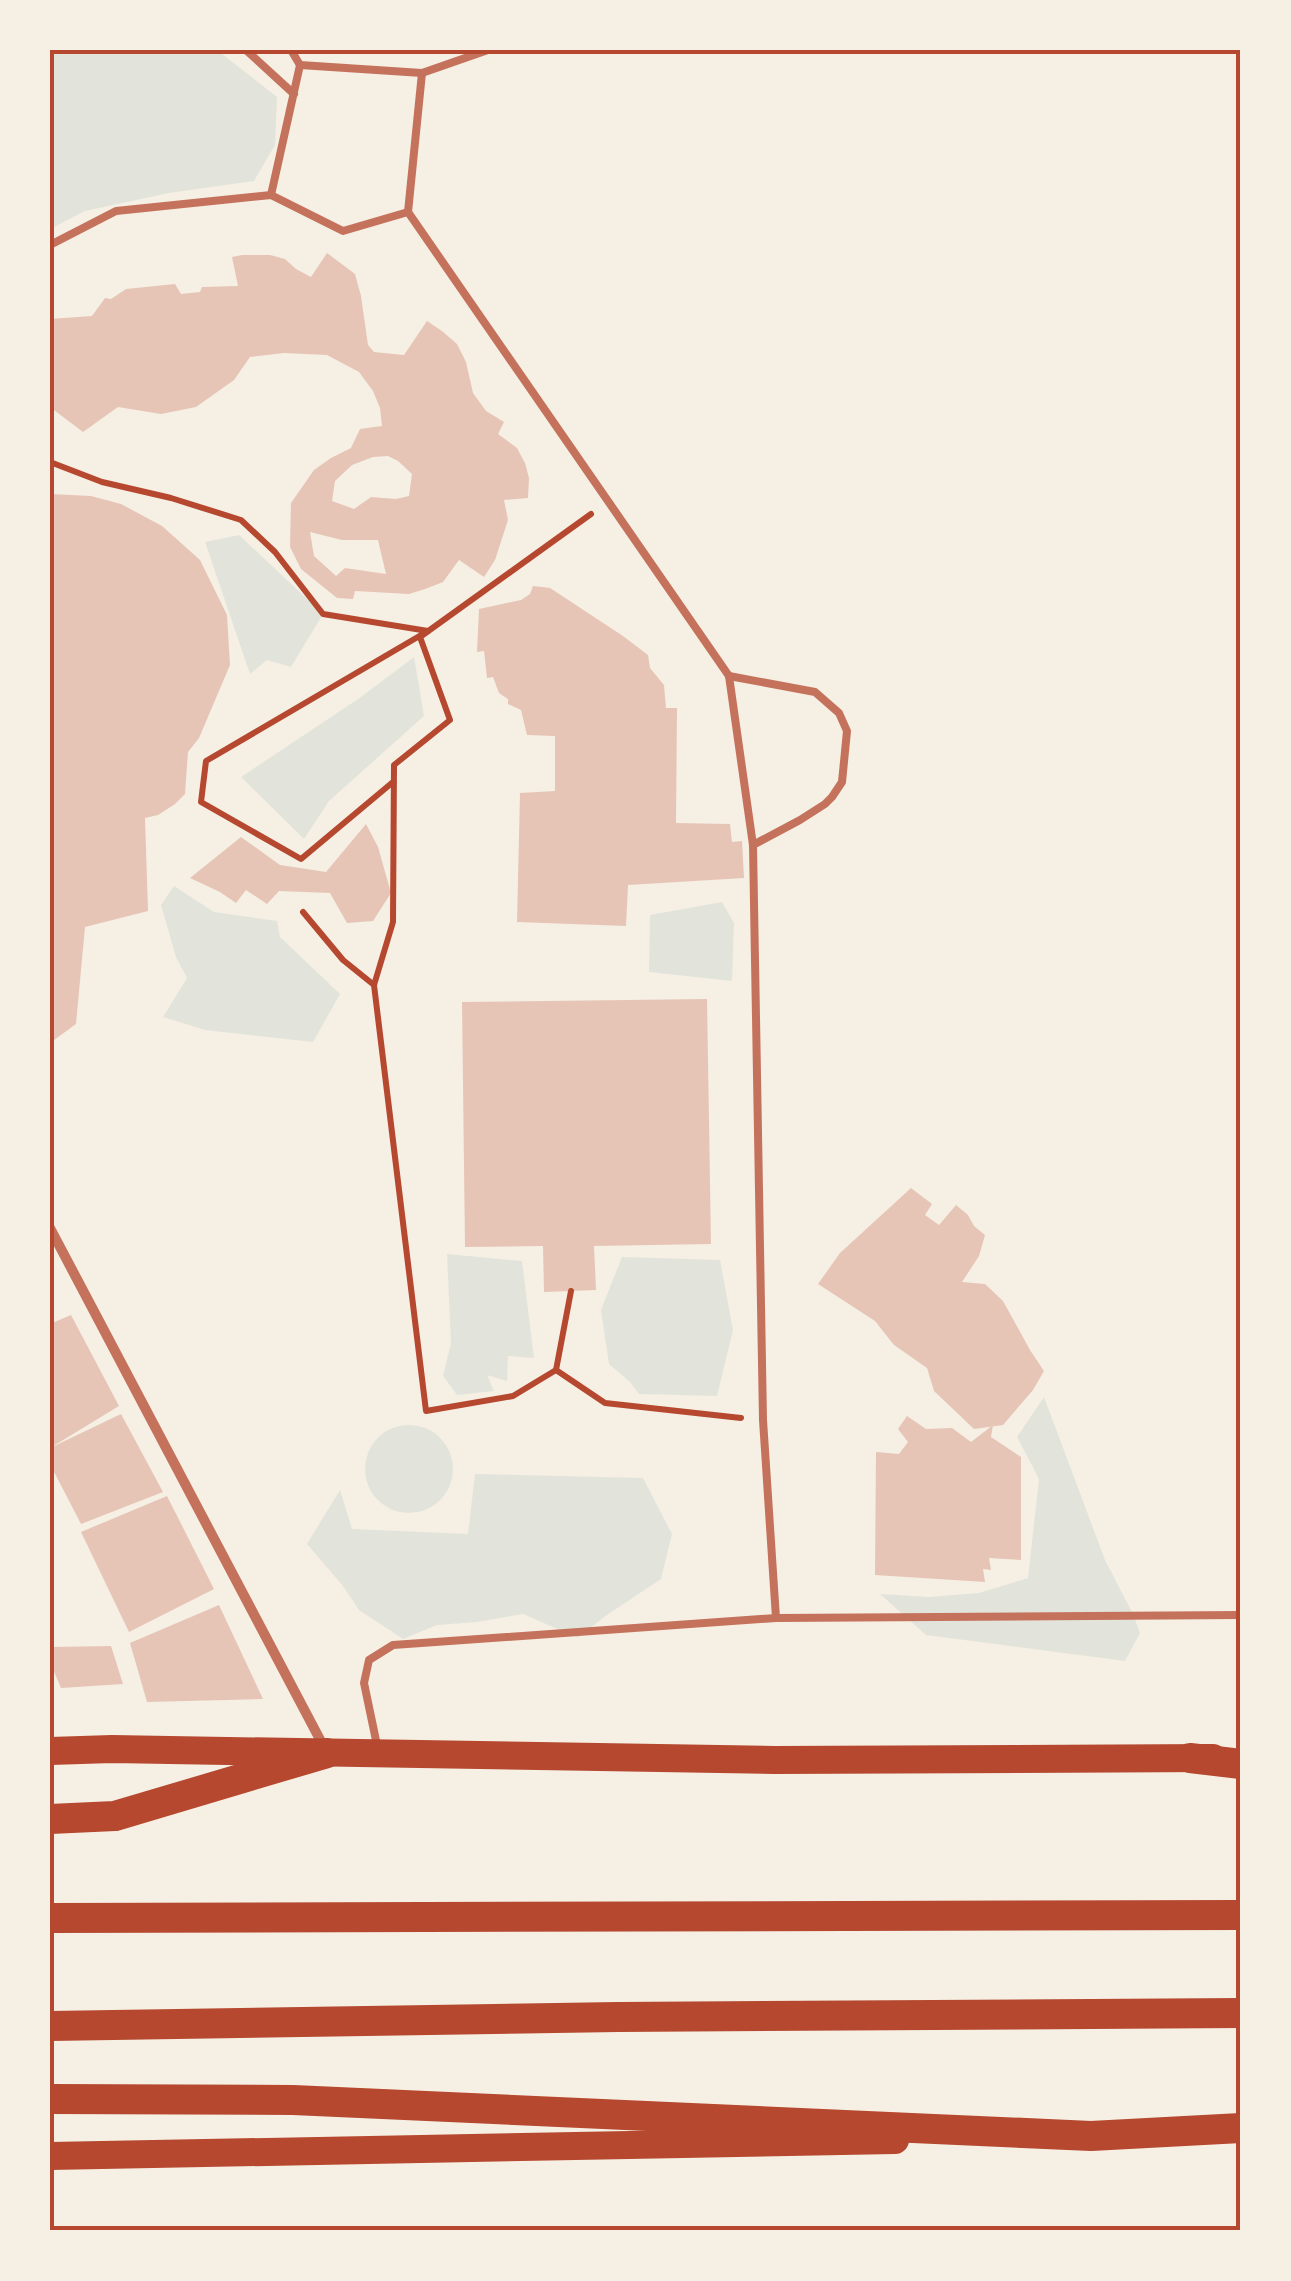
<svg xmlns="http://www.w3.org/2000/svg" width="1291" height="2281" viewBox="0 0 1291 2281" font-family="'Libre Baskerville',serif">
	<style>
		.green { fill: #e2e4dc }
		.building { fill: #e6c5b7; fill-rule: evenodd }
		.lines { fill: none; stroke-linecap: round; stroke-linejoin: round }
		.path { stroke: #b5482f; stroke-width: 6 }
		.service { stroke: #c5725c; stroke-width: 8 }
		.minor { stroke: #c5725c; stroke-width: 10 }
		.trunk { stroke: #b5482f; stroke-width: 28 }
		.motorway { stroke: #b5482f; stroke-width: 30 }
		.neatline { fill: none; stroke: #b5482f; stroke-width: 4 }
	</style>
	<rect width="100%" height="100%" fill="#f6efe4"/>
	<!-- green -->
	<g class="green">
		<polygon points="50,50 217,50 277,97 275,145 254,181 169,193 85,211 50,229"/>
		<polygon points="239,535 323,614 291,667 267,660 250,674 205,542"/>
		<polygon points="414,657 424,716 329,801 304,839 241,777 358,699"/>
		<polygon points="174,886 214,912 277,921 280,937 340,994 313,1042 205,1030 163,1017 187,978 176,957 161,905"/>
		<polygon points="722,902 734,923 732,981 649,972 650,915"/>
		<polygon points="447,1254 522,1261 534,1358 508,1356 507,1381 487,1375 494,1391 457,1395 443,1376 451,1343"/>
		<polygon points="622,1257 720,1260 733,1330 717,1396 639,1394 630,1382 609,1364 601,1310"/>
		<polygon points="1044,1397 1105,1560 1133,1614 1140,1633 1125,1661 926,1635 880,1594 929,1597 979,1593 1028,1578 1039,1479 1017,1437"/>
		<circle cx="409" cy="1469" r="44"/>
		<polygon points="475,1474 643,1478 672,1534 661,1579 604,1617 578,1638 523,1614 477,1622 437,1625 403,1639 359,1610 343,1586 307,1544 340,1490 352,1529 468,1534"/>
	</g>
	<!-- building -->
	<g class="building">
		<path d="M327,253L355,274L361,296L368,345L374,352L404,355L427,321L442,331L457,344L466,362L473,393L486,411L504,422L498,434L517,448L525,463L529,478L528,498L504,500L508,520L495,560L484,577L459,560L443,582L425,589L409,594L355,591L353,599L337,598L301,569L290,547L291,503L314,470L331,458L351,448L360,429L382,426L380,408L373,391L359,372L327,355L284,353L250,357L234,380L196,407L161,414L118,407L83,432L50,407V319L92,316L105,298L111,299L126,289L175,284L181,294L200,292L202,287L238,286L232,257L242,255H270L285,259L296,269L311,277ZM388,456L398,461L412,474L409,496L396,499L371,497L354,509L332,501L335,481L352,465L373,457ZM310,532L342,540H378L386,574L345,568L336,576L314,556Z"/>
		<polygon points="50,494 91,496 121,504 162,526 200,560 227,615 230,665 199,738 188,752 185,794 175,804 158,815 145,818 148,911 85,927 76,1024 50,1043"/>
		<polygon points="533,586 550,588 623,636 648,655 650,668 664,685 666,708 677,708 676,823 730,824 732,842 742,841 744,878 628,885 626,926 517,922 520,793 555,791 555,736 527,735 521,710 508,704 508,699 499,693 493,677 487,678 484,651 477,652 479,609 521,600 530,594"/>
		<polygon points="366,824 378,847 391,893 373,921 347,923 330,893 279,891 267,904 246,890 236,903 220,892 190,878 241,837 280,865 326,872"/>
		<polygon points="707,999 711,1244 594,1246 596,1290 544,1292 543,1246 465,1247 462,1002"/>
		<polygon points="911,1188 932,1204 925,1215 939,1225 956,1205 968,1215 974,1226 985,1235 979,1256 962,1282 985,1284 1003,1301 1030,1350 1044,1371 1033,1390 1003,1425 974,1429 934,1391 927,1368 894,1345 875,1321 818,1284 840,1253"/>
		<polygon points="71,1315 119,1406 50,1448 50,1324"/>
		<polygon points="121,1414 163,1492 81,1524 50,1464 50,1448"/>
		<polygon points="907,1416 926,1429 952,1428 971,1442 993,1425 991,1437 1021,1457 1021,1560 989,1558 991,1570 983,1569 985,1582 875,1575 876,1452 899,1454 908,1442 898,1429"/>
		<polygon points="167,1496 214,1589 129,1632 81,1532"/>
		<polygon points="219,1605 263,1699 147,1702 130,1643"/>
		<polygon points="111,1646 123,1684 61,1688 50,1662 50,1647"/>
	</g>
	<g class="lines">
		<!-- path -->
		<g class="path">
			<polyline points="50,462 102,482 171,498 241,520 275,552 323,614 428,631 206,761 201,802 301,859 393,782"/>
			<polyline points="591,514 420,637 450,720 394,765 393,922 374,985 426,1411 513,1396 556,1370 605,1403 741,1418"/>
			<polyline points="303,912 343,960 374,985"/>
			<polyline points="556,1370 571,1291"/>
		</g>
		<!-- service -->
		<g class="service">
			<polyline points="246,50 294,94"/>
			<polyline points="291,50 300,65"/>
			<polyline points="422,73 488,50"/>
			<polyline points="271,195 300,65 422,73 408,212"/>
			<polyline points="50,245 116,211 271,195 343,231 408,212 729,676 753,845 763,1420 776,1618"/>
			<polyline points="729,676 815,692 839,713 847,731 842,782 832,797 825,804 800,820 753,845"/>
			<polyline points="378,1750 364,1683 369,1660 393,1645 776,1618 1241,1615"/>
		</g>
		<!-- minor -->
		<polyline class="minor" points="50,1228 325,1749"/>
		<!-- trunk -->
		<g class="trunk">
			<polyline points="50,1751 112,1749 774,1760 1213,1758"/>
			<polyline points="50,2156 895,2140"/>
		</g>
		<!-- motorway -->
		<g class="motorway">
			<polyline points="1190,1758 1241,1764"/>
			<polyline points="50,1819 115,1816 327,1753"/>
			<polyline points="50,1918 1241,1915"/>
			<polyline points="50,2026 618,2017 1241,2013"/>
			<polyline points="50,2099 293,2100 1091,2136 1241,2128"/>
		</g>
	</g>
	<!-- border -->
	<rect width="1291" height="2281" fill="none" stroke="#f6efe4" stroke-width="105"/>
	<rect x="52" y="52" width="1186" height="2176" class="neatline"/>
</svg>
